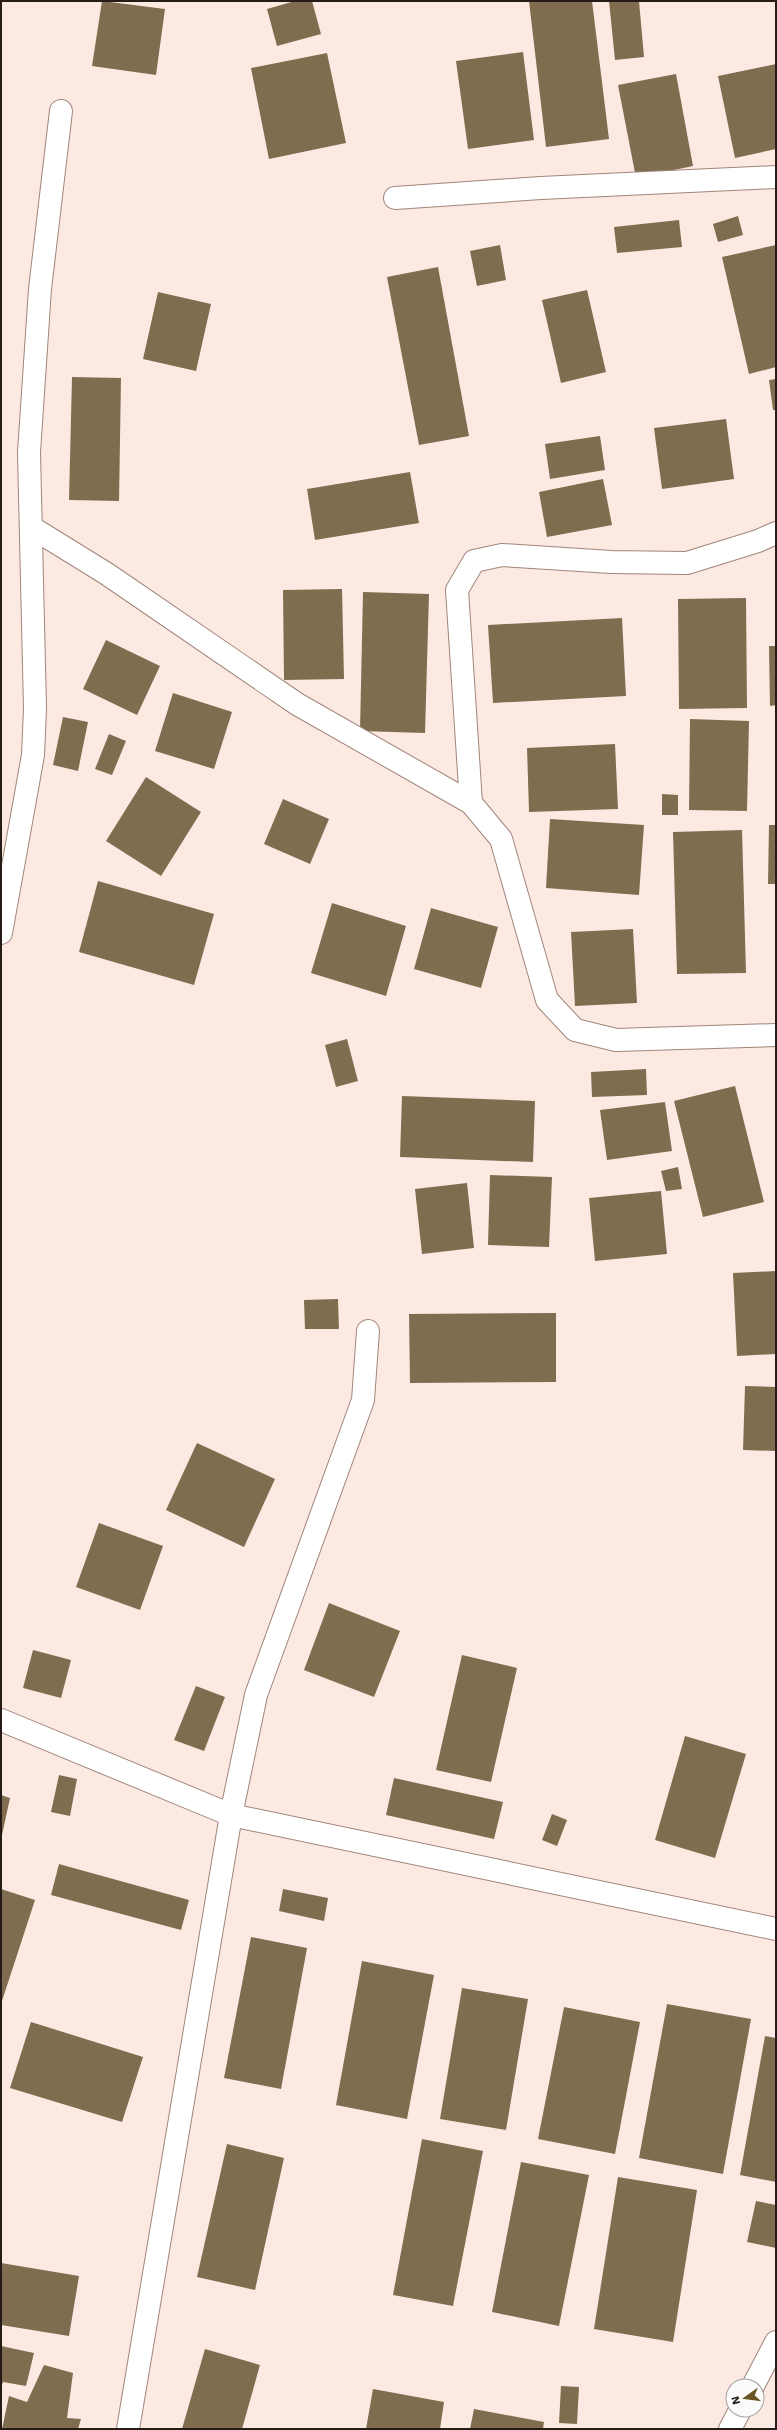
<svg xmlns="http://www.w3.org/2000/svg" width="777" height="2430" viewBox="0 0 777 2430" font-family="'Work Sans',sans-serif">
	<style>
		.building { fill: #806d4f }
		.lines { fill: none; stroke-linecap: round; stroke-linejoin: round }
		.street-casing { stroke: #a0857a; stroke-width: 24 }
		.street { stroke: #fff; stroke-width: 22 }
	</style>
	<rect width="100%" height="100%" fill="#fceae2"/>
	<!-- building -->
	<g class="building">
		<polygon points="102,1 165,9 156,75 92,66"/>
		<polygon points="295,1 312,1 321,34 277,46 267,9"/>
		<polygon points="529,1 592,1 609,139 546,147"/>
		<polygon points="609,1 639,1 644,57 615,60"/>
		<polygon points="523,52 534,140 468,149 456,61"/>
		<polygon points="327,53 346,143 269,159 251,68"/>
		<polygon points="776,64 776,149 735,158 718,76"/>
		<polygon points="676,74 693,166 636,178 618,85"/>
		<polygon points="738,216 743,235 718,242 713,224"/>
		<polygon points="679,220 682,247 617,253 614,227"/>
		<polygon points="500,245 506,280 477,286 470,251"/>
		<polygon points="776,245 776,367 749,374 722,257"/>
		<polygon points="438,267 469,436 419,445 387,277"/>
		<polygon points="587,290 606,372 561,383 542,300"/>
		<polygon points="158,292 211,304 196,371 143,359"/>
		<polygon points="72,377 121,378 119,501 69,500"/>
		<polygon points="776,379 776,410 773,410 769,380"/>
		<polygon points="726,419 734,479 662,489 654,428"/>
		<polygon points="600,436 605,470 550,479 545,444"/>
		<polygon points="410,472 419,523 315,540 307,489"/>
		<polygon points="603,479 612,525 547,537 539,492"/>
		<polygon points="342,589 344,679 284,680 283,590"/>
		<polygon points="363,592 429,594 425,733 360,731"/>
		<polygon points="746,598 747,708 679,709 678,599"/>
		<polygon points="622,618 626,696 493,703 488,625"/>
		<polygon points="106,640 160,666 137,715 83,689"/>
		<polygon points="769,646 776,646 776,705 770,706"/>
		<polygon points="173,693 232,712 214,769 155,751"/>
		<polygon points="63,717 88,722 78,771 53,765"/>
		<polygon points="690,719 749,721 747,811 689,810"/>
		<polygon points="109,734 126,741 112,775 95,769"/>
		<polygon points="615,744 618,809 529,812 527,748"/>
		<polygon points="146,777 201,812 161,876 106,841"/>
		<polygon points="662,794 678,795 678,815 662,815"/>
		<polygon points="283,799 329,819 310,864 264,844"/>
		<polygon points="550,819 644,825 639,895 546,888"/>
		<polygon points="769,825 776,825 776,884 768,884"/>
		<polygon points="742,830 746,973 677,974 673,832"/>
		<polygon points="98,881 214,914 194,985 79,952"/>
		<polygon points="332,903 406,926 386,996 311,973"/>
		<polygon points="431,908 498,927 481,988 414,969"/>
		<polygon points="633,929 637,1003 575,1006 571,932"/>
		<polygon points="347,1039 358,1081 336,1087 325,1045"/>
		<polygon points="646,1069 647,1095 592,1097 591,1072"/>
		<polygon points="735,1086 764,1202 703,1217 674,1101"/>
		<polygon points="402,1096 535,1101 533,1162 400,1157"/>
		<polygon points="665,1102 672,1151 607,1160 600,1110"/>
		<polygon points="678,1167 682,1189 666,1191 661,1171"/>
		<polygon points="490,1175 552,1177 549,1247 488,1245"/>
		<polygon points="467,1183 474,1248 422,1254 415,1189"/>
		<polygon points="661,1191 667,1254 595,1261 589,1198"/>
		<polygon points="776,1271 776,1354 737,1356 733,1273"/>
		<polygon points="338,1299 339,1329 305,1329 304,1300"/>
		<polygon points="556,1313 556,1382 410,1383 409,1314"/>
		<polygon points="745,1386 776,1387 776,1451 743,1450"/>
		<polygon points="197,1443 275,1479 244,1547 166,1510"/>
		<polygon points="99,1523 163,1546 140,1610 76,1587"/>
		<polygon points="329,1603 400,1631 374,1697 304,1670"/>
		<polygon points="33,1650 71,1660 61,1698 23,1688"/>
		<polygon points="462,1655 517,1668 491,1782 436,1770"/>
		<polygon points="196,1686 225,1697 204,1751 174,1740"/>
		<polygon points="685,1736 746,1754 715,1858 655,1840"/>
		<polygon points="59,1775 77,1779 70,1816 51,1812"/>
		<polygon points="394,1778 503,1802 494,1839 386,1815"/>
		<polygon points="1,1795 10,1798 2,1835 1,1835"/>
		<polygon points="552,1814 567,1820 557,1846 542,1840"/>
		<polygon points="59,1864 189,1900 181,1930 51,1895"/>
		<polygon points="1,1889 35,1900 1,2004"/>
		<polygon points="283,1889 328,1898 324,1921 279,1911"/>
		<polygon points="251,1937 307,1948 281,2089 224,2078"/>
		<polygon points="362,1961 434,1975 407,2119 336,2105"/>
		<polygon points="462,1988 528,1999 506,2130 440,2119"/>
		<polygon points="667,2004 751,2019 723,2174 639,2158"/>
		<polygon points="564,2007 640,2022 615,2154 538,2139"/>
		<polygon points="31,2022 143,2057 122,2122 10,2088"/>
		<polygon points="765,2036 776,2038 776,2182 740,2175"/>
		<polygon points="422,2139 483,2151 453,2306 393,2295"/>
		<polygon points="227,2144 284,2158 255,2290 197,2277"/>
		<polygon points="521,2162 589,2175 559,2326 492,2312"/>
		<polygon points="618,2177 697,2190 673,2342 594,2329"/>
		<polygon points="756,2201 776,2205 776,2248 747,2242"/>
		<polygon points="1,2263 79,2276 69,2336 1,2325"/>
		<polygon points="1,2346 34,2353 26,2386 3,2382 1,2388"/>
		<polygon points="205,2349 260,2365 242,2429 182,2429"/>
		<polygon points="44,2365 73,2373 67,2418 81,2419 78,2429 2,2429 9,2396 27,2402"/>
		<polygon points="561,2386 579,2387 577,2424 559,2423"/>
		<polygon points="373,2389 444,2402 440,2429 366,2429"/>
		<polygon points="474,2409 544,2422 543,2429 470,2429"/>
	</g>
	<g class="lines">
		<defs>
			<g id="street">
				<polyline points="395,198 541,188 776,177"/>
				<polyline points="31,527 107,574 297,704 471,803 501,839 547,1000 575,1030 616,1040 776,1035"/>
				<polyline points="471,803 457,590 474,561 502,555 611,562 687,563 758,541 776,533"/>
				<polyline points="1,933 33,755 35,709 29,452 40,289 61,111"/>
				<polyline points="1,1720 231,1815 776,1929"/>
				<polyline points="753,2386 776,2342"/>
				<polyline points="128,2429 231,1815 256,1695 363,1400 368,1331"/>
				<polyline points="730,2429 740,2410"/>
			</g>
		</defs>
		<!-- street casing -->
		<use href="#street" class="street-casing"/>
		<!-- street -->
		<use href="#street" class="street"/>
	</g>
	<!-- border -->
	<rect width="777" height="2430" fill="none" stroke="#261b17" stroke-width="4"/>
	<!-- north arrow -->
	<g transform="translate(745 2398) rotate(256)"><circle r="19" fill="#fbfbfb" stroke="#a6a1a0"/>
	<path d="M0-3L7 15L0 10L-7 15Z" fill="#6a5323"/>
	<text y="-6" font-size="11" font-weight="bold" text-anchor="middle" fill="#261b17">N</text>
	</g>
</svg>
